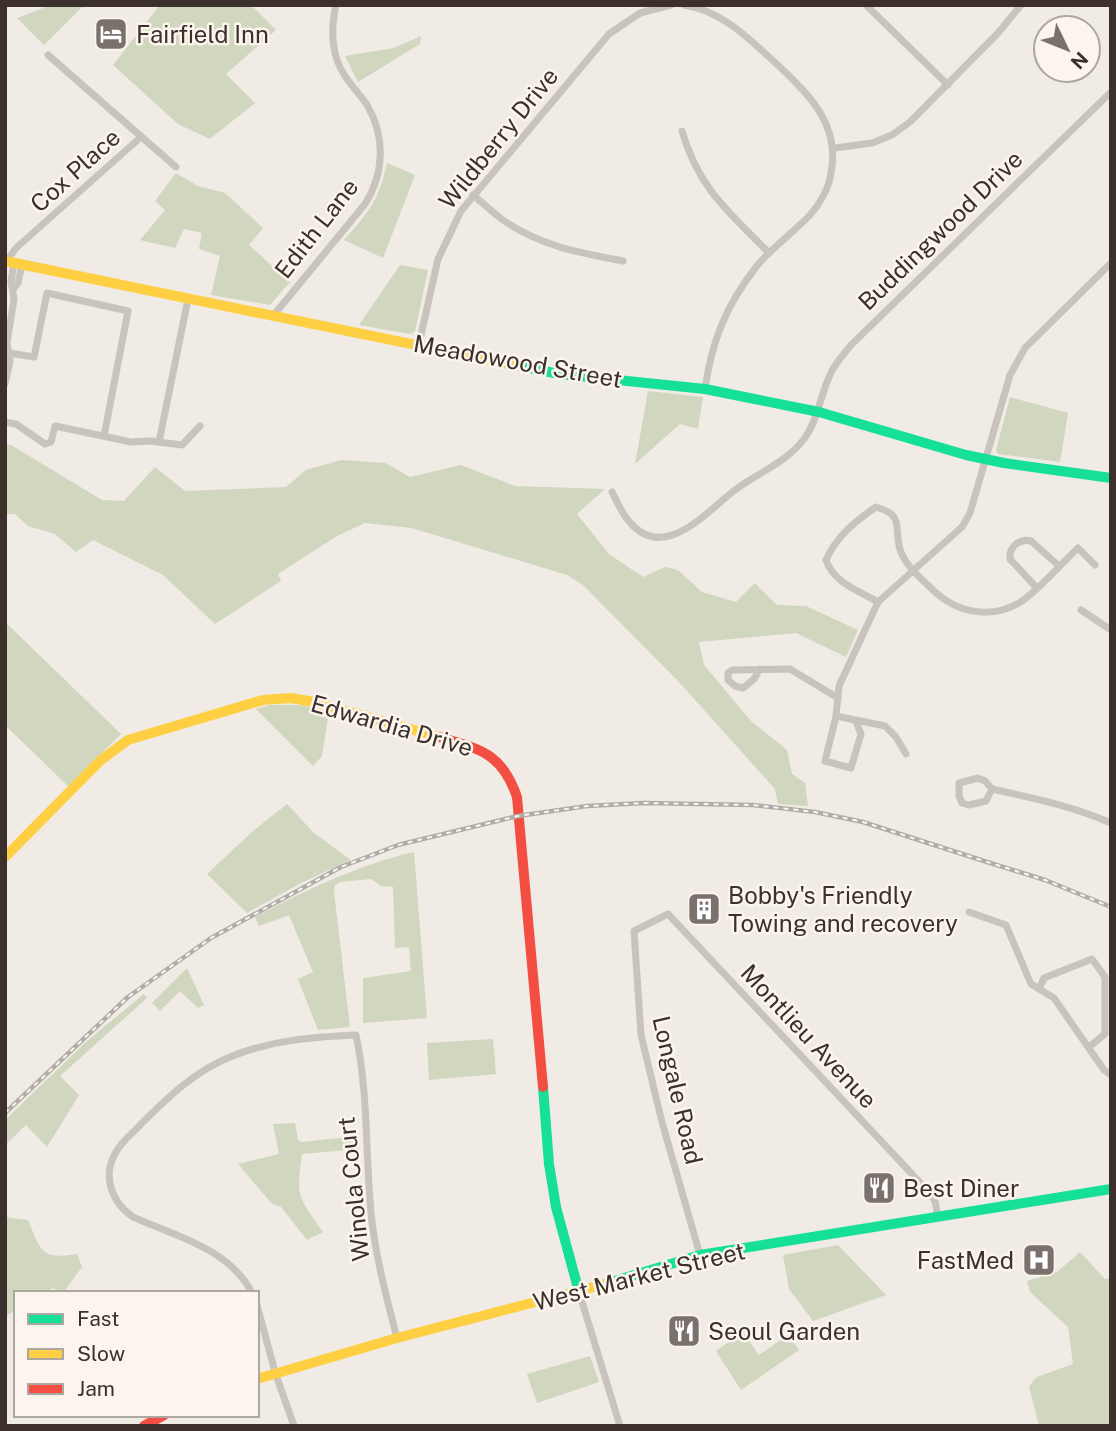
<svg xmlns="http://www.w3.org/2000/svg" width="1116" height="1431" viewBox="0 0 1116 1431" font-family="'Public Sans',sans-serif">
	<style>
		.green { fill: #d1d6bf }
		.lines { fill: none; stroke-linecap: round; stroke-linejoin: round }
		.street { stroke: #c9c3be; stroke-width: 7 }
		.fast { stroke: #16e098; stroke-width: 10 }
		.slow { stroke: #ffcf43; stroke-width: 10 }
		.jam { stroke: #f24e42; stroke-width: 10 }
		.rail-casing { stroke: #b1aca8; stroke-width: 4.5 }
		.rail { stroke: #fbf5ee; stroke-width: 2; stroke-dasharray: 5; stroke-linecap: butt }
		.labels { text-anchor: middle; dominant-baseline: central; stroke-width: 5; stroke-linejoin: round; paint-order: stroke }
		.poi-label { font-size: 24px; fill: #3b302b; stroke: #fbf5ee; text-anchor: start }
		.street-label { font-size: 24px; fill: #3b302b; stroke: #fbf5ee }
	</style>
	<rect width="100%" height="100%" fill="#f0ebe5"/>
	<!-- green -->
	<g class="green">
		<polygon points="51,5 84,5 44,45 17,18"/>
		<polygon points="160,5 251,5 276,30 226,74 255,103 210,139 178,124 113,65"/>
		<polygon points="421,36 420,44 358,82 345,56 394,48"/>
		<path d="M387,163L415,175L383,258L344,240C369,212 379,200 387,163Z"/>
		<polygon points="176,173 198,186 225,193 263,228 249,245 290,282 270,305 211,295 220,256 199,249 202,233 184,229 175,248 140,240 165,210 155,201"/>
		<polygon points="400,265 428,270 415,331 410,334 359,325"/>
		<polygon points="648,391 703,397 698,429 680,424 635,464"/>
		<polygon points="1010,397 1068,413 1060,462 998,454 996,450"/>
		<polygon points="5,444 11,445 102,500 124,501 155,467 185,491 286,487 306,470 341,460 385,463 410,477 461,465 515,486 605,489 577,514 609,554 643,577 665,567 678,570 702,592 736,602 755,583 777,605 806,606 858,630 846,657 796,633 699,642 704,665 751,721 787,750 792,774 805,783 808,806 778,804 775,789 679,682 583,585 567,575 412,528 365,523 337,536 278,574 281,581 215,624 163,575 93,540 76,552 55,534 28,526 15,514 5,514"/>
		<polygon points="5,622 121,734 68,786 5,725"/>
		<polygon points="269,705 301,705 329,711 322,756 313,766 256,709"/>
		<polygon points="287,804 314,833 351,860 301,883 247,913 207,874 253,831"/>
		<path d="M414,852L427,1018L363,1023V978L411,971L409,947L395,948L393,887L381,886L371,879L340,882L335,885L334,892L350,1027L318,1030L298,979L313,972L289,915L259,926L255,917C306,890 358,865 414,852Z"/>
		<polygon points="187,968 204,1005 198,1008 180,991 160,1011 152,1003"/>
		<polygon points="144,994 147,998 60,1076 79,1095 47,1147 26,1125 5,1145 5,1120 87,1041"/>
		<polygon points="493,1039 496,1074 429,1080 427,1043"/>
		<path d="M295,1123L298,1140L302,1142L358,1136L359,1149L302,1154C296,1198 298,1196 323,1232L307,1240L281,1207L272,1204L238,1164L279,1154L273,1124Z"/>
		<path d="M5,1217L28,1220C41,1251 41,1260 77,1254L82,1267L63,1293L53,1288L45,1293H16V1310L5,1316Z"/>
		<polygon points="838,1245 886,1295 813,1321 789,1289 783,1255"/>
		<polygon points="1080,1252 1105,1279 1111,1278 1111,1426 1039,1426 1029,1386 1037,1377 1073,1364 1068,1327 1030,1292 1027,1281 1057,1272"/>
		<polygon points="743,1332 759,1355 788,1335 799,1350 741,1390 716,1351"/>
		<polygon points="590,1356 599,1382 537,1403 527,1374"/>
	</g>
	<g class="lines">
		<!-- street -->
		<g class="street">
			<path d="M684,5C724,11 752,42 781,68C812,98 840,126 831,173C829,188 820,204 810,215C793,233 772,247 756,267C726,306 712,340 705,389"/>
			<polyline points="866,5 948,85"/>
			<polyline points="48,55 176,167"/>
			<path d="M682,131C699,189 728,211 769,253"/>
			<polyline points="835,148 872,143 892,135 910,122 998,33 1021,5"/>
			<path d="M473,195C483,203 493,213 503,220C540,246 581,253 623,261"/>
			<polyline points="6,262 16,248 141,137"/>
			<polyline points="14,288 18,283 22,265"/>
			<path d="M273,316L365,204C384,174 386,137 367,105C357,90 343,78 337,60C331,42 332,23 336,5"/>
			<polyline points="419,344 438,259 461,211 609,34 640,13 671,5"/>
			<polyline points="9,353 34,357 47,293 128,311 104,436"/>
			<polyline points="5,384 10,361 7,343 14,299 11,281 14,263"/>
			<polyline points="5,422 16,424 45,444 51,442 55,426 131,442 151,441 182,445 200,426"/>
			<polyline points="159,442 188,299"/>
			<path d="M612,492C617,501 621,512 628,520C663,565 707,511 735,490C758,473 787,462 804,439C819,419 820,393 832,371C837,361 845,353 851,345L1111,92"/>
			<path d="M1036,587L1010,559C1009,547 1019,538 1031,541L1059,566"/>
			<path d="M878,602C859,591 833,582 826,560C836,537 855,521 876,507C907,516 892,529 901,552C908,569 923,580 935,592C958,613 991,619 1019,603C1035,594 1063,562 1078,548L1095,565"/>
			<polyline points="1081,610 1111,630"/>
			<polyline points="760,669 754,679 743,688 735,686 728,680 728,673 732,670 790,669 838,698"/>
			<polyline points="836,716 885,726 896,737 906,754"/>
			<polyline points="856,721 861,734 851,768 825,761 836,716 839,686 878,602 962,527 970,513 1010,375 1025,348 1111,263"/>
			<polygon points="978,778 985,781 992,789 986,801 969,805 962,803 959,796 959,783"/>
			<path d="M992,789C1032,798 1073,806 1111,823"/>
			<polyline points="969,912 1006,925 1031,984 1054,998 1104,1070 1111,1075"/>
			<polyline points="1039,989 1044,978 1092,959 1105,977 1105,1034 1089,1047"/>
			<polyline points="700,1255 662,1122 641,1035 634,931 668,914 927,1190 935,1201 938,1216"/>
			<polyline points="579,1292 620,1426"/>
			<path d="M252,1293C229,1248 175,1236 133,1217C111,1202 102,1175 116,1152C122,1141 133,1133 141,1124C167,1098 195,1071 230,1057C271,1040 312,1037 356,1035C369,1096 365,1161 372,1222C377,1262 387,1300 397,1338"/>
			<polyline points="257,1305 275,1372 294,1426"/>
		</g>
		<!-- fast -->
		<g class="fast">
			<polyline points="519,366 559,374 705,389 819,412 966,455 1004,463 1111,478"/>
			<polyline points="543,1087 549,1164 556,1207 579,1292"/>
			<polyline points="605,1284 700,1255 1111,1189"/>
		</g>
		<!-- slow -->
		<g class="slow">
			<polyline points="5,261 519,366"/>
			<polyline points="5,857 101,760 128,740 263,700 291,698 314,702 439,737"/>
			<polyline points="257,1379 397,1338 605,1284"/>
		</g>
		<!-- jam -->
		<g class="jam">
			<path d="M439,737C480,749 502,753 517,797L543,1087"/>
			<polyline points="144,1426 164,1415"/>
		</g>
		<defs>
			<polyline id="rail" points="5,1113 128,997 211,938 341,867 398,845 518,816 587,806 644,803 753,805 815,812 863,822 984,861 1045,880 1111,907"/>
		</defs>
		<!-- rail casing -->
		<use href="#rail" class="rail-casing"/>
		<!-- rail -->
		<use href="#rail" class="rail"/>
	</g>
	<!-- icons -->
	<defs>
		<symbol id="hotel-square" viewBox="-11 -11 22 22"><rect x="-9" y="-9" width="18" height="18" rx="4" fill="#7a716c" stroke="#fbf5ee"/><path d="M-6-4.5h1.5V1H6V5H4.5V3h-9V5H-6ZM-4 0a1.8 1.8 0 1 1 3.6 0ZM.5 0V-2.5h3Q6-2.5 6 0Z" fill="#fff"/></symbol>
		<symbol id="building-square" viewBox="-11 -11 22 22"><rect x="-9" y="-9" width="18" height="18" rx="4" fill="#7a716c" stroke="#fbf5ee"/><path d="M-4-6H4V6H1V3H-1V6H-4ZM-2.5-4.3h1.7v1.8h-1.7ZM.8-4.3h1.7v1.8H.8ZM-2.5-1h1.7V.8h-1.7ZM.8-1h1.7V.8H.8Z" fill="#fff"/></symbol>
		<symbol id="restaurant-square" viewBox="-11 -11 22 22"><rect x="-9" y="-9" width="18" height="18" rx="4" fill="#7a716c" stroke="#fbf5ee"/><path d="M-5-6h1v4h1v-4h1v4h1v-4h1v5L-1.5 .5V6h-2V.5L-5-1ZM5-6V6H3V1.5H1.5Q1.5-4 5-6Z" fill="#fff"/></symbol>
		<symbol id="hospital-square" viewBox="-11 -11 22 22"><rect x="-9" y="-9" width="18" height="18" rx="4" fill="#7a716c" stroke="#fbf5ee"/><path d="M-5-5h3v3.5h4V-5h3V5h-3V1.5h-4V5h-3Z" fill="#fff"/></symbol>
	</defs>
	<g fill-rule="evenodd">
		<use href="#hotel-square" x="92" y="15" width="38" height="38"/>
		<use href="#building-square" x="685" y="890" width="38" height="38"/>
		<use href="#restaurant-square" x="860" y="1169" width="38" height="38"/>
		<use href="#hospital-square" x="1020" y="1241" width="38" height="38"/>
		<use href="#restaurant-square" x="665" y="1312" width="38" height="38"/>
	</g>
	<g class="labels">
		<!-- poi labels -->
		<g class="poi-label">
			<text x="136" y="34">Fairfield Inn</text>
			<text x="728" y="895">Bobby's Friendly<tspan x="728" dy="28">Towing and recovery</tspan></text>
			<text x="903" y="1188">Best Diner</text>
			<text x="1014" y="1260" text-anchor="end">FastMed</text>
			<text x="708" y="1331">Seoul Garden</text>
		</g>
		<!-- street labels -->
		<g class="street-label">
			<text transform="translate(498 138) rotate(-51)">Wildberry Drive</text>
			<text transform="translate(75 170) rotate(-42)">Cox Place</text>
			<text transform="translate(316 228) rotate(-52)">Edith Lane</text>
			<text transform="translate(940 230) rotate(-44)">Buddingwood Drive</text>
			<text transform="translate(518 361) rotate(10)">Meadowood Street</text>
			<text transform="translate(392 725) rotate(16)">Edwardia Drive</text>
			<text transform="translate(809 1036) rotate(47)">Montlieu Avenue</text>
			<text transform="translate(678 1090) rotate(77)">Longale Road</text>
			<text transform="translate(353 1189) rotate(-96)">Winola Court</text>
			<text transform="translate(639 1276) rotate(-14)">West Market Street</text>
		</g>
	</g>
	<!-- border -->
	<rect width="1116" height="1431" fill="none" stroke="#3b302b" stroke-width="14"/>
	<!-- legend -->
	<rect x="14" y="1291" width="245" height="126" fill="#fbf5ee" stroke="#aea6a0" stroke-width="2"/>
	<rect x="28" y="1314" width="35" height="10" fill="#16e098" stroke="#aea6a0" stroke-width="2"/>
	<text x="77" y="1326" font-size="21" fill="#3b302b">Fast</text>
	<rect x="28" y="1349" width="35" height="10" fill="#ffcf43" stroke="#aea6a0" stroke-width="2"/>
	<text x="77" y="1361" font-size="21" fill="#3b302b">Slow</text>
	<rect x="28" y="1384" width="35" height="10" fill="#f24e42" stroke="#aea6a0" stroke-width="2"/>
	<text x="77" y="1396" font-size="21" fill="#3b302b">Jam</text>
	<!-- north arrow -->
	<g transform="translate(1067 49) rotate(133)"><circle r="33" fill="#fbf5ee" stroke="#aea6a0" stroke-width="2"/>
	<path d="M0-5L12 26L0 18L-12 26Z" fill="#7a716c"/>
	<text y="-10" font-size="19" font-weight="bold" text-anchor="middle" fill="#3b302b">N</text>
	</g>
</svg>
